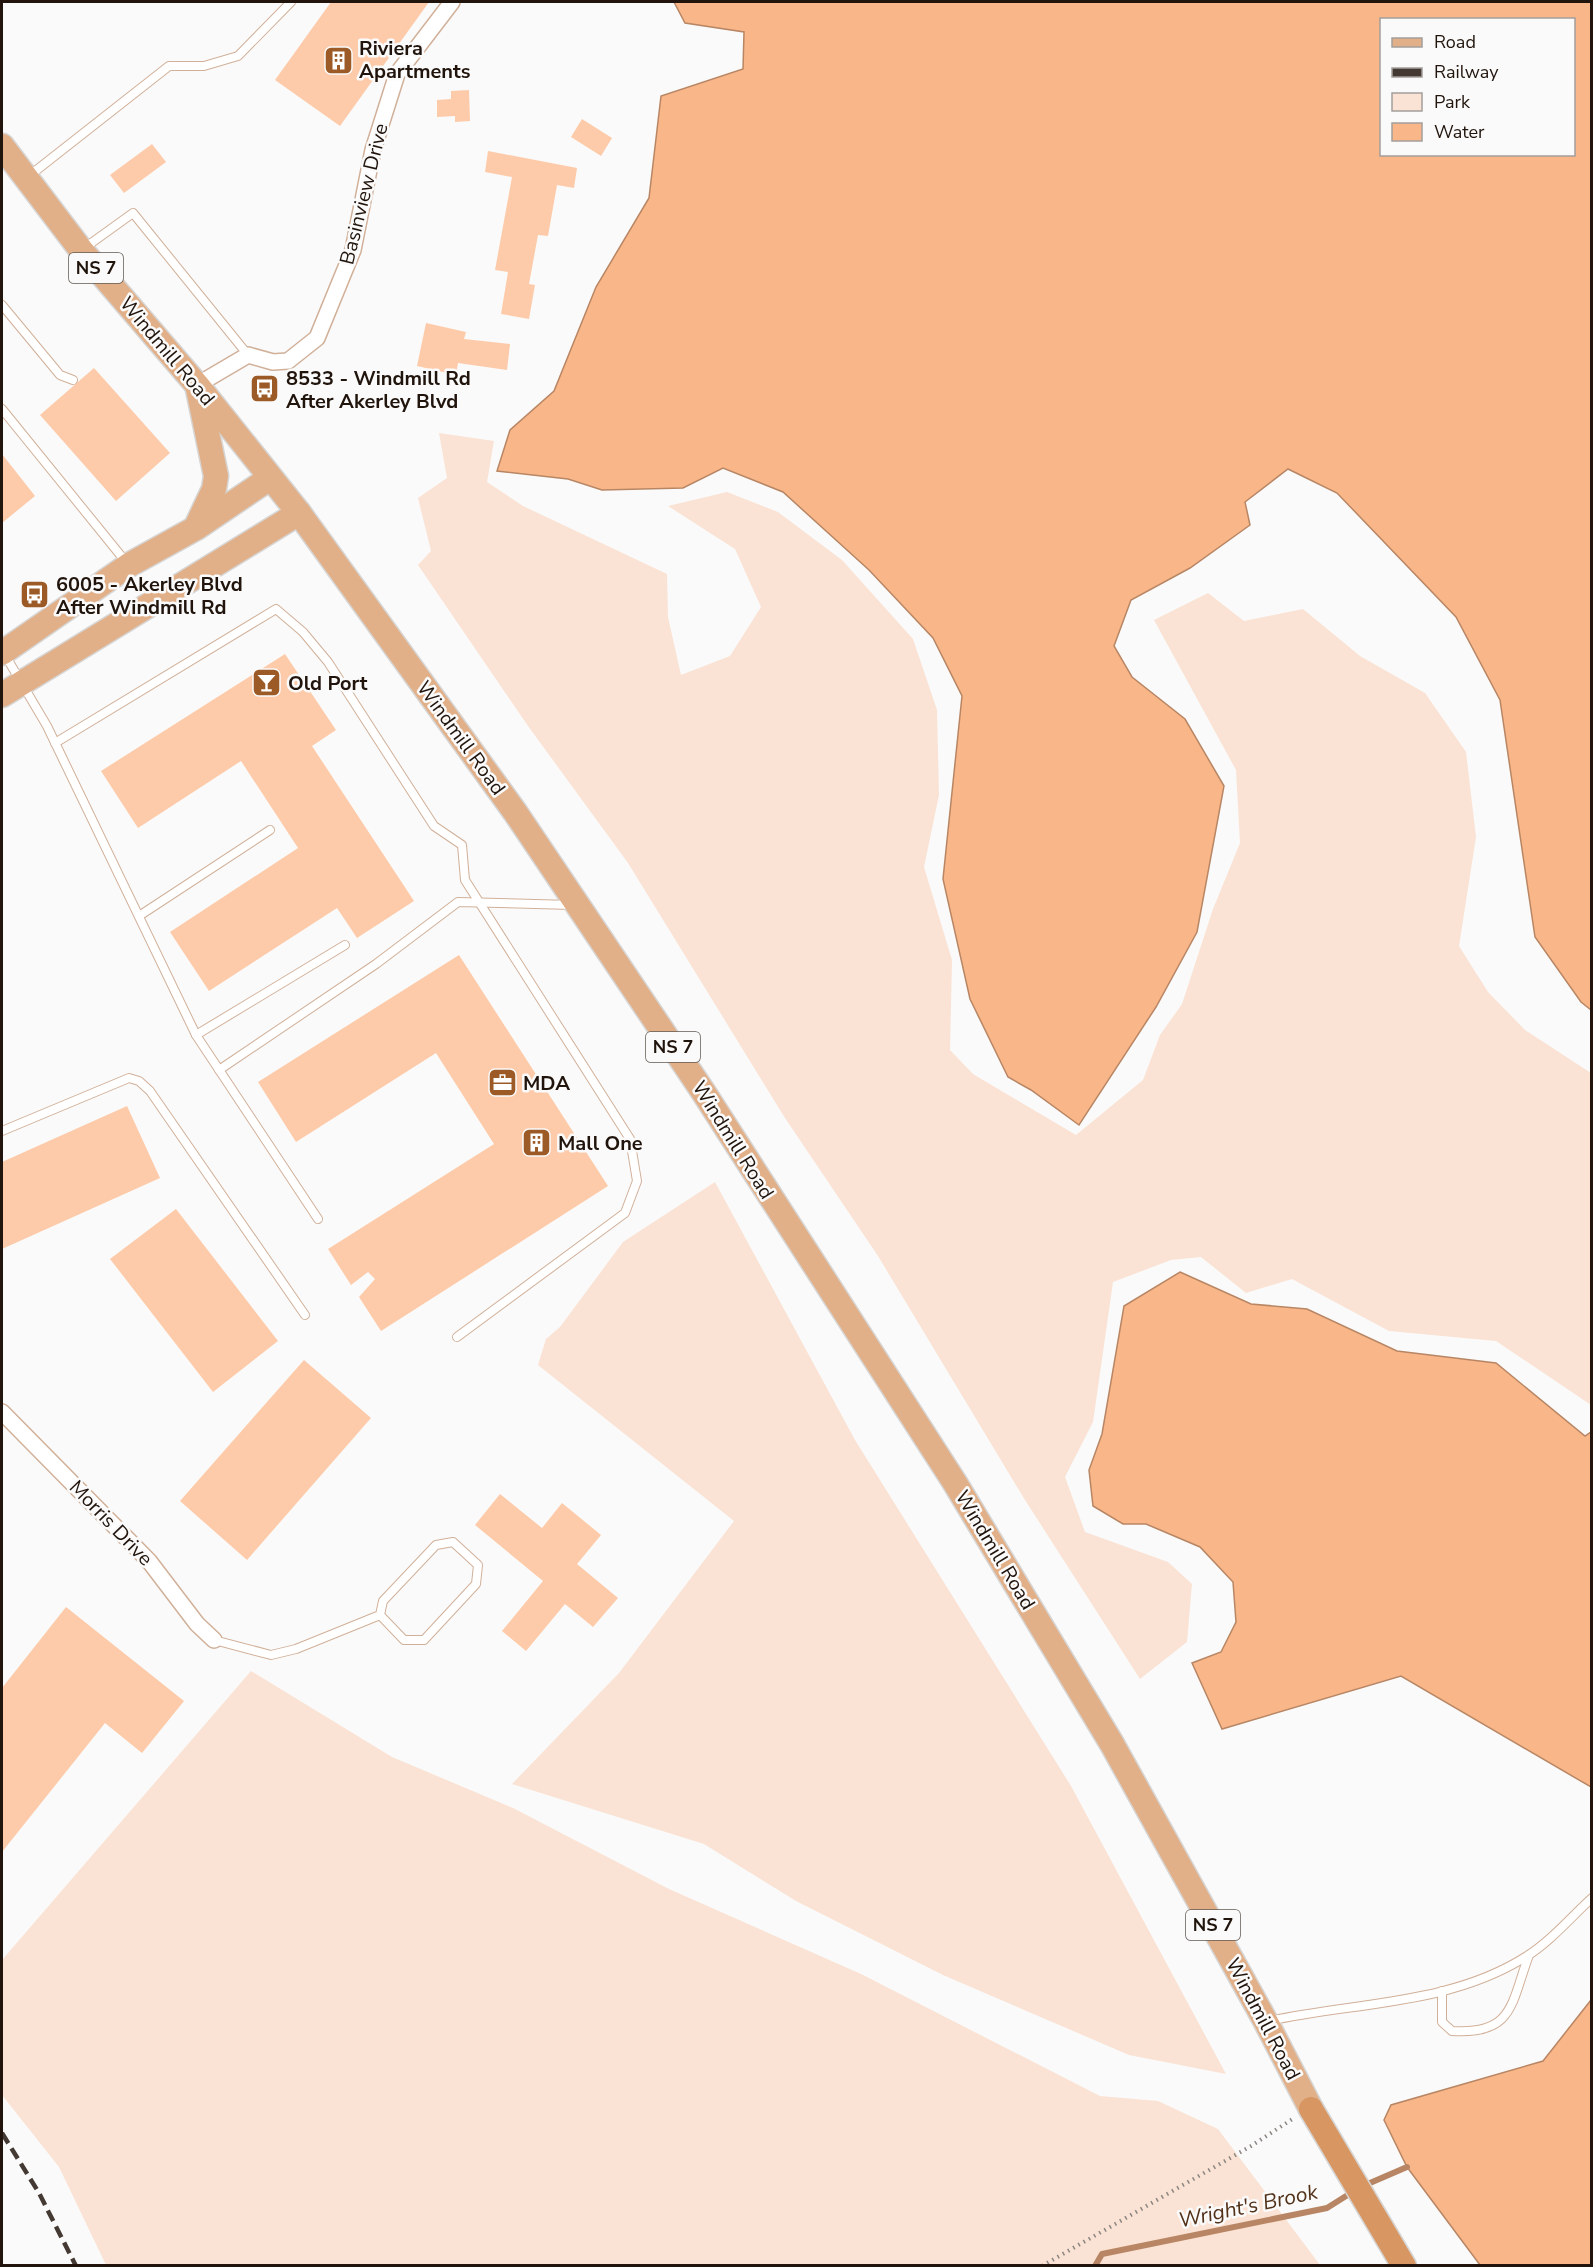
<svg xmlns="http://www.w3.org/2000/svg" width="1593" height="2267" viewBox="0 0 1593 2267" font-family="'Nunito Sans',sans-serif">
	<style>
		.green { fill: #fae3d4 }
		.water { fill: #f9b789; stroke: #b88664; stroke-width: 1.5; fill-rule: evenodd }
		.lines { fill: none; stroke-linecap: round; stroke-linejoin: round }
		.stream { stroke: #b88664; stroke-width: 6 }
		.building { fill: #fdcba9 }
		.service-casing { stroke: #d1b099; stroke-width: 10 }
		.minor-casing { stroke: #d1b099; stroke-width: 18 }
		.primary-casing { stroke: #d7d5d3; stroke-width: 27 }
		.trunk-casing { stroke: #d7d5d3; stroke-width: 27 }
		.path { stroke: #8c8682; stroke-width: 4; stroke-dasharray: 1.5 4.5; stroke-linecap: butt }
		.service { stroke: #fff; stroke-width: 8 }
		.minor { stroke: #fff; stroke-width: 15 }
		.primary { stroke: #e1b089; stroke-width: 24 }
		.trunk { stroke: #d79662; stroke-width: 24 }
		.rail { stroke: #443a33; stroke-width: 4.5; stroke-dasharray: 12 6; stroke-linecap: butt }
		.labels { text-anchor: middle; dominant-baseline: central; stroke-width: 5; stroke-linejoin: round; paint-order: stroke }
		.shield { fill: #fafafa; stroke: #615953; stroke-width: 1.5 }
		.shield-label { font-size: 18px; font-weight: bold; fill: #20140c }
		.poi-label { font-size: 20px; font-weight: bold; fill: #20140c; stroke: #fafafa; text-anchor: start }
		.street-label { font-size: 20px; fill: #20140c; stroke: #fafafa }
		.water-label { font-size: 21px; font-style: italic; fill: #523119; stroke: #fafafa }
	</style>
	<rect width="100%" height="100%" fill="#fafafa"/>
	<!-- green -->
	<g class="green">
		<polygon points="439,433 494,441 487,482 523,506 667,574 668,617 681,675 730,656 761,607 735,549 668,506 727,492 778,512 842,560 913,639 937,710 939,795 924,867 952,960 950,1050 973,1074 1076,1135 1143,1080 1160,1035 1182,1004 1213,909 1240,843 1236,770 1154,620 1208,593 1244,621 1303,609 1360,656 1425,693 1466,752 1476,837 1459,946 1488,992 1525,1030 1591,1073 1591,1405 1496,1341 1389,1331 1292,1279 1246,1293 1201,1257 1171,1260 1113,1282 1093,1422 1065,1477 1085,1532 1168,1562 1192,1584 1187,1642 1140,1679 1025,1500 878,1256 785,1118 628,863 528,726 418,565 431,551 418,498 447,478"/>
		<polygon points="715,1182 855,1440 1071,1786 1226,2074 1129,2055 943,1975 796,1901 704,1844 512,1784 619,1673 734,1521 538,1365 546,1339 560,1327 623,1242"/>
		<polygon points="251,1671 392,1757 513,1808 669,1889 861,1974 1100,2096 1158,2101 1218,2129 1320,2265 106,2265 59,2167 2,2095 2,1960"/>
	</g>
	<!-- water -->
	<g class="water">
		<path d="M674,2H1591V1010L1581,1002L1535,937L1500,700L1456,617L1337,493L1288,469L1245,502L1250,525L1190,568L1131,600L1114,646L1132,677L1185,719L1224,786L1197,932L1156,1007L1079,1125L1031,1090L1008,1077L970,999L943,879L962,696L933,638L869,570L783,492L723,468L683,488L602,490L568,479L497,471L510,430L554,391L596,287L649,198L661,96L743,69L744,32L685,23ZM1382,20H1574V154H1382Z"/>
		<polygon points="1180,1272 1251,1304 1307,1309 1397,1351 1496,1363 1585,1436 1591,1432 1591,1787 1401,1676 1222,1729 1192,1663 1221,1652 1236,1622 1233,1582 1200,1547 1146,1524 1123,1524 1093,1506 1089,1470 1102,1434 1124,1306"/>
		<polygon points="1591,2000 1591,2265 1480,2265 1407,2167 1384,2120 1391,2105 1543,2061"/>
	</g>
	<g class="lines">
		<!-- stream -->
		<g class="stream">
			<polyline points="1363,2186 1407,2167"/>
			<polyline points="1095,2266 1102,2254 1327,2208 1354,2191"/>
		</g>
	</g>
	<!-- building -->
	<g class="building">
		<polygon points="331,2 429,2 340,126 275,80"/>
		<polygon points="469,90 470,121 455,122 455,116 437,117 437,100 451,99 451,91"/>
		<polygon points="582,119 612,138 601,156 571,137"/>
		<polygon points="152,144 166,162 124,193 110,175"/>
		<polygon points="488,151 577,168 574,188 557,185 548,236 538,235 529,284 535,285 529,319 501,314 508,272 495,270 512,177 485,172"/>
		<polygon points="426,323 466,332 464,339 510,344 507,370 458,363 456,375 417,366"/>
		<polygon points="94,368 170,453 116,501 40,415"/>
		<polygon points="2,454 35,496 2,523"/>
		<polygon points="285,654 336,730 312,746 414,901 357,938 337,908 209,991 170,932 298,848 241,761 138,828 101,771"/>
		<polygon points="459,955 608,1186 381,1331 359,1297 375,1279 368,1272 351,1285 328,1249 494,1144 436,1053 296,1142 258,1082"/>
		<polygon points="127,1106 160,1178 2,1249 2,1162"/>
		<polygon points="176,1209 278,1341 213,1392 110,1259"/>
		<polygon points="304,1360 371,1418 247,1560 180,1501"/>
		<polygon points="500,1494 542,1528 562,1503 601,1535 577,1564 618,1598 593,1627 565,1604 526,1651 502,1631 543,1581 475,1525"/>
		<polygon points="66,1607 184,1701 142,1753 105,1723 2,1852 2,1688"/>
	</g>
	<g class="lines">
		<defs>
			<g id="service">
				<polyline points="29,176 169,66 204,66 238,56 291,2"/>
				<polyline points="83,249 133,213 248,355"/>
				<polyline points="2,305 60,375 73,380"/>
				<polyline points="2,409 126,562"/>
				<polyline points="5,655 47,726 196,1035 318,1219"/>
				<polyline points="55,743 276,609 303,632 328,662 434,826 462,845 465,880 630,1139 637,1181 625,1213 457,1337"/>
				<polyline points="139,916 270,830"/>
				<polyline points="196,1035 345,945"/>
				<polyline points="219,1070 376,964 458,902 572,905"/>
				<polyline points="2,1131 129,1078 139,1081 150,1091 305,1315"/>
				<polyline points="214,1640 271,1655 296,1649 380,1615 383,1601 436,1545 453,1542 478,1565 476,1584 424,1640 404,1640 380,1615"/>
				<path d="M1442,1991V2022L1452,2031C1514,2035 1511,2003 1529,1955"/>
				<path d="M1269,2021C1355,2002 1451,2005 1527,1956C1551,1941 1571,1917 1592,1898"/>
			</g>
			<g id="minor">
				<polyline points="197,385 248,355 273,362 288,361 317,338 353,250 373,150 397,74 452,2"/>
				<polyline points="2,1412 149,1561 197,1624 214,1640"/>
			</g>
			<g id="primary">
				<polyline points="2,146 81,250 197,385 299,513 515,812 704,1093 955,1483 1112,1744 1266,2022 1311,2109"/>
				<polyline points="197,525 214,489 216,476 198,389"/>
				<polyline points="2,653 129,565 196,528 270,478"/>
				<polyline points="2,695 299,513"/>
			</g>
			<polyline id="trunk" points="1311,2109 1404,2266"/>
		</defs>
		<!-- service casing -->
		<use href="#service" class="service-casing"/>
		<!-- minor casing -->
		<use href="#minor" class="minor-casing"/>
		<!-- primary casing -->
		<use href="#primary" class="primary-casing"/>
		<!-- trunk casing -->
		<use href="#trunk" class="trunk-casing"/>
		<!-- path -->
		<polyline class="path" points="1042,2266 1251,2146 1294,2118"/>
		<!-- service -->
		<use href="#service" class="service"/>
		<!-- minor -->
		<use href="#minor" class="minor"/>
		<!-- primary -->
		<use href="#primary" class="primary"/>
		<!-- trunk -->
		<use href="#trunk" class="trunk"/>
		<!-- rail -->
		<polyline class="rail" points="2,2133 39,2193 76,2266"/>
	</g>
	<!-- icons -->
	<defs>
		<symbol id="building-square" viewBox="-11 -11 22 22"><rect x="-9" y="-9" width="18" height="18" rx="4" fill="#9b5a26" stroke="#fafafa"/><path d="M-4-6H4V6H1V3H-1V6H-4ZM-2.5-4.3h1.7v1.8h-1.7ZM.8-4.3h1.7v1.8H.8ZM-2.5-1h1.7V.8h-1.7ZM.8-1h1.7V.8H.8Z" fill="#fff"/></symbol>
		<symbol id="bus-square" viewBox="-11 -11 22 22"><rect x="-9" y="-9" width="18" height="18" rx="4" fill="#9b5a26" stroke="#fafafa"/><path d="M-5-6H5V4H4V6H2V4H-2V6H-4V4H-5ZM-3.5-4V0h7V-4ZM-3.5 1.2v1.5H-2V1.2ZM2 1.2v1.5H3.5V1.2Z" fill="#fff"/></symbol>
		<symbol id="bar-square" viewBox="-11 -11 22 22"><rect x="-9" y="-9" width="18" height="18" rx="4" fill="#9b5a26" stroke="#fafafa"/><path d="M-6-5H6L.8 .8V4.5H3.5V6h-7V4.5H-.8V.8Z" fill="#fff"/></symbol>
		<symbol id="office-square" viewBox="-11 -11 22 22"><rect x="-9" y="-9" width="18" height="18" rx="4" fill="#9b5a26" stroke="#fafafa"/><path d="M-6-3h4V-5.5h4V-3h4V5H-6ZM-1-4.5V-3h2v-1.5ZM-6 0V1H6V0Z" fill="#fff"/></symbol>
	</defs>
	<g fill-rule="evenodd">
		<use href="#building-square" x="322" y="44" width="33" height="33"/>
		<use href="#bus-square" x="248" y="372" width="33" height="33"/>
		<use href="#bus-square" x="18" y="578" width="33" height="33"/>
		<use href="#bar-square" x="250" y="666" width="33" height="33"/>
		<use href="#office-square" x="486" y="1066" width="33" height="33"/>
		<use href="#building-square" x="520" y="1126" width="33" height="33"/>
	</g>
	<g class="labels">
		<!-- shield labels -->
		<g class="shield">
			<rect x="69" y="253" width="54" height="30" rx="4.5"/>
			<rect x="646" y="1032" width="54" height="30" rx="4.5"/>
			<rect x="1186" y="1910" width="54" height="30" rx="4.5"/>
		</g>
		<g class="shield-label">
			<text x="96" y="268">NS 7</text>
			<text x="673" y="1047">NS 7</text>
			<text x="1213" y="1925">NS 7</text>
		</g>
		<!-- poi labels -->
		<g class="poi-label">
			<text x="359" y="48">Riviera<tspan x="359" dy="23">Apartments</tspan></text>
			<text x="286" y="378">8533 - Windmill Rd<tspan x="286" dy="23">After Akerley Blvd</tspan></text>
			<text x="56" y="584">6005 - Akerley Blvd<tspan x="56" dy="23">After Windmill Rd</tspan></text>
			<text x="288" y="683">Old Port</text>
			<text x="523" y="1083">MDA</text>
			<text x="558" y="1143">Mall One</text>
		</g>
		<!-- street labels -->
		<g class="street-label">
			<text transform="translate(364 194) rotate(-76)">Basinview Drive</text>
			<text transform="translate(167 351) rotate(50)">Windmill Road</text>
			<text transform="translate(461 738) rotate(54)">Windmill Road</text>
			<text transform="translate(733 1140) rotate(58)">Windmill Road</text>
			<text transform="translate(111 1523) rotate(46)">Morris Drive</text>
			<text transform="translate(995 1550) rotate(59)">Windmill Road</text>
			<text transform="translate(1263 2019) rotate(62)">Windmill Road</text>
		</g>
		<!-- water labels -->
		<g class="water-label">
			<text transform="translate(1248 2206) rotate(-12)">Wright's Brook</text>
		</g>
	</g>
	<!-- border -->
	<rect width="1593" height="2267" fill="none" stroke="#20140c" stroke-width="6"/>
	<!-- legend -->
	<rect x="1380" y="18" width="195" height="138" fill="#fafafa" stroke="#a39e9b" stroke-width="1.5"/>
	<rect x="1392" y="38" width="30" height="9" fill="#e1b089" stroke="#a39e9b" stroke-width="1.5"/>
	<text x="1434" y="48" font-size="18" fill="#20140c">Road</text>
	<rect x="1392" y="68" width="30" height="9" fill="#443a33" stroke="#a39e9b" stroke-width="1.5"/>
	<text x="1434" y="78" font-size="18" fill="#20140c">Railway</text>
	<rect x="1392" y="93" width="30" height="18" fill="#fae3d4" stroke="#a39e9b" stroke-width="1.5"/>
	<text x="1434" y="108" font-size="18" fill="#20140c">Park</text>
	<rect x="1392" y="123" width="30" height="18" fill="#f9b789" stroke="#a39e9b" stroke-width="1.5"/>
	<text x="1434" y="138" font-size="18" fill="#20140c">Water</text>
</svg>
